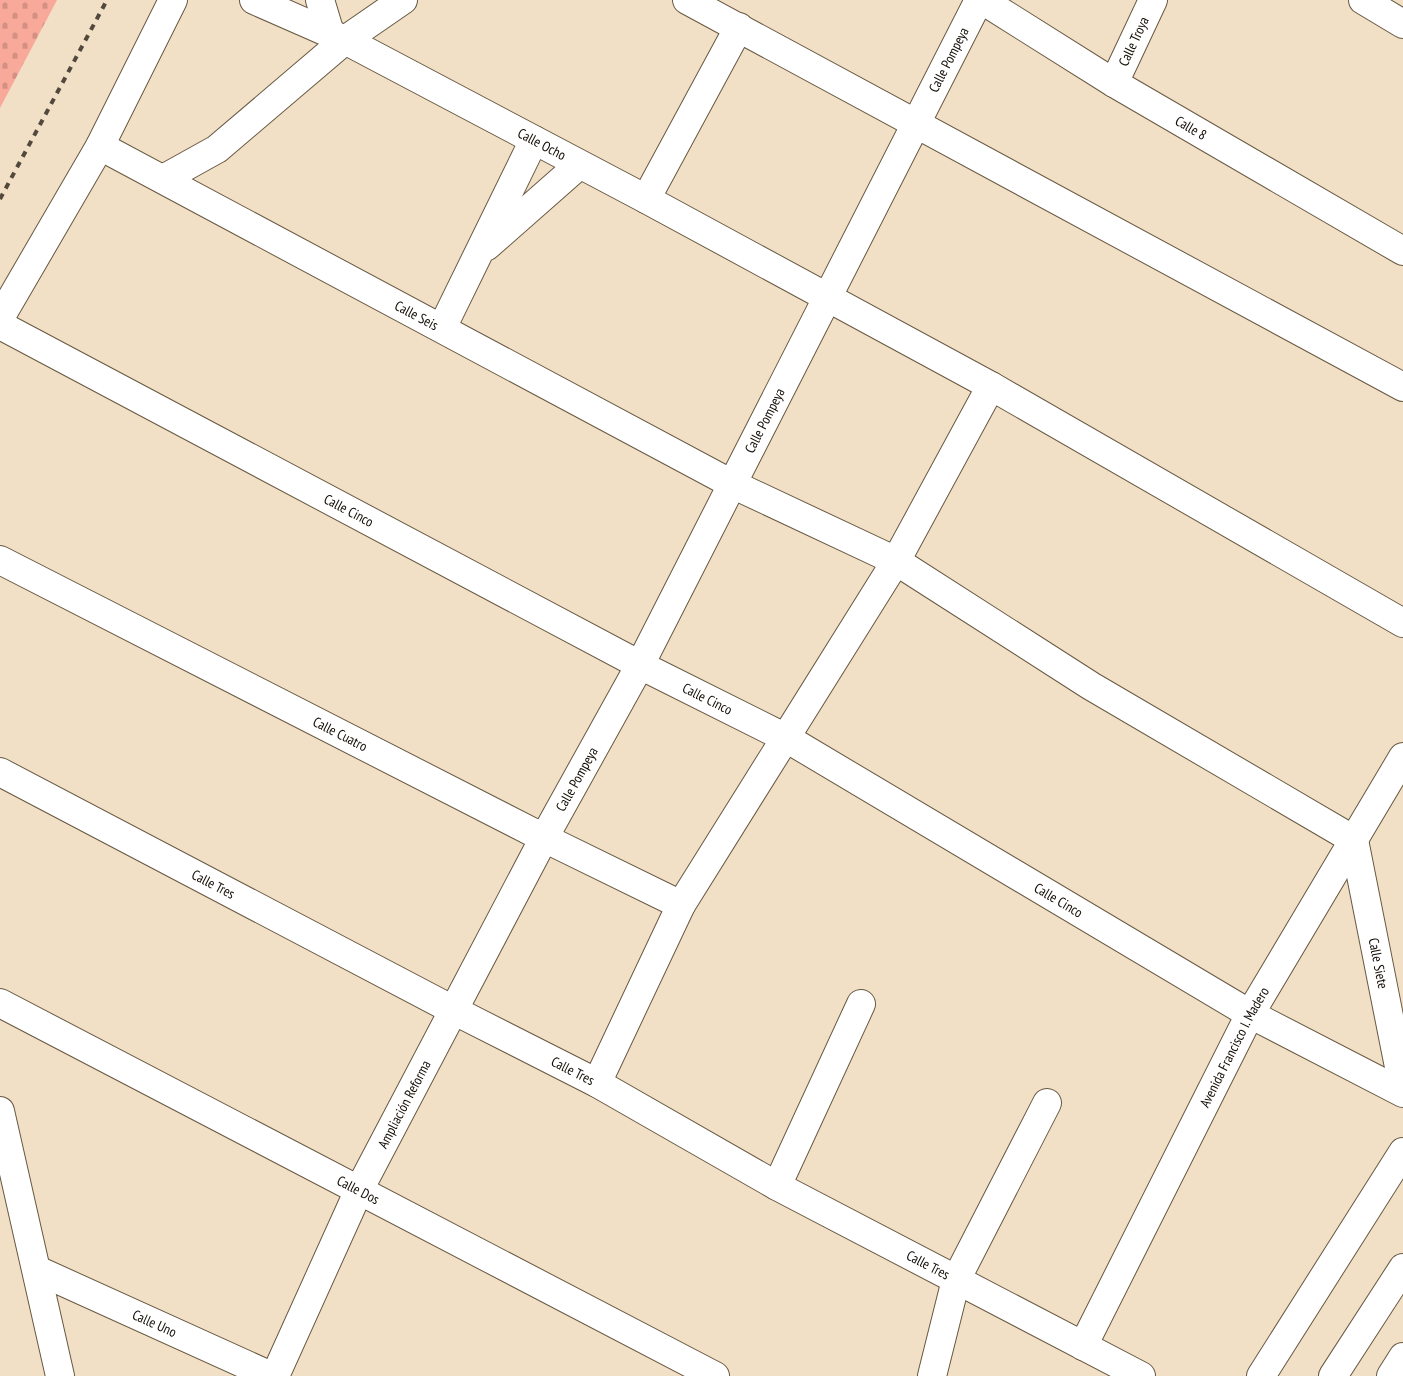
<svg xmlns="http://www.w3.org/2000/svg" width="1403" height="1376" viewBox="0 0 1403 1376" font-family="'PT Sans Narrow',sans-serif">
	<style>
		.cemetery { fill: url(#cemetery-stones) }
		.lines { fill: none; stroke-linecap: round; stroke-linejoin: round }
		.minor-casing { stroke: #675842; stroke-width: 30 }
		.major-casing { stroke: #675842; stroke-width: 30 }
		.minor { stroke: #fff; stroke-width: 28 }
		.major { stroke: #fff; stroke-width: 28 }
		.rail { stroke: #52493c; stroke-width: 4; stroke-dasharray: 6 6; stroke-linecap: butt }
		.labels { text-anchor: middle; dominant-baseline: central; stroke-width: 5; stroke-linejoin: round; paint-order: stroke }
		.street-label { font-size: 14px; fill: #120c04; stroke: #feedd3 }
	</style>
	<defs>
		<pattern id="cemetery-stones" width="16" height="16" patternUnits="userSpaceOnUse" patternTransform="scale(1.25)"><rect width="16" height="16" fill="#f8a999"/><path d="M2 7V4a2 2 0 0 1 4 0v3zM10 15v-3a2 2 0 0 1 4 0v3z" fill="#d49082"/></pattern>
	</defs>
	<rect width="100%" height="100%" fill="#f1e0c6"/>
	<!-- cemetery -->
	<polygon class="cemetery" points="0,0 57,0 0,108"/>
	<g class="lines">
		<defs>
			<g id="minor">
				<path id="s1" d="M254,0L345,40L646,199L991,386L1403,623"/>
				<polyline points="320,0 330,33"/>
				<polyline points="687,0 1403,387"/>
				<path id="s2" d="M982,0L1114,83L1403,251"/>
				<polyline points="1363,0 1403,24"/>
				<path id="s3" d="M1114,83L1153,0"/>
				<path id="s4" d="M100,146L732,484L896,561L1091,686L1354,840L1403,1087"/>
				<polyline points="163,179 217,149 345,40 403,0"/>
				<polyline points="646,199 739,27"/>
				<polyline points="487,246 579,165"/>
				<polyline points="0,318 100,146 173,0"/>
				<path id="s5" d="M0,325L640,665L786,738L1250,1014L1403,1093"/>
				<polyline points="442,328 534,140"/>
				<path id="s6" d="M0,560L544,838L681,905"/>
				<path id="s7" d="M0,772L455,1011L597,1083L777,1186L1141,1376"/>
				<path id="s8" d="M0,1003L715,1376"/>
				<polyline points="597,1083 681,905 896,561 991,386"/>
				<polyline points="0,1111 60,1376"/>
				<polyline points="777,1186 861,1004"/>
				<path id="s9" d="M37,1270L271,1376"/>
				<path id="s10" d="M1083,1346L1250,1014L1403,757"/>
				<path id="s11" d="M275,1376L359,1190L544,838L640,665L979,0"/>
				<polyline points="932,1376 956,1280 1047,1103"/>
				<polyline points="1391,1376 1403,1357"/>
			</g>
			<g id="major">
				<polyline points="1261,1376 1403,1152"/>
				<polyline points="1333,1376 1403,1268"/>
			</g>
		</defs>
		<!-- minor casing -->
		<use href="#minor" class="minor-casing"/>
		<!-- major casing -->
		<use href="#major" class="major-casing"/>
		<!-- minor -->
		<use href="#minor" class="minor"/>
		<!-- major -->
		<use href="#major" class="major"/>
		<!-- rail -->
		<polyline class="rail" points="0,199 107,0"/>
	</g>
	<g class="labels">
		<!-- street labels -->
		<g class="street-label">
			<text stroke="none"><textPath href="#s3" startOffset="46">Calle Troya</textPath></text>
			<text stroke="none"><textPath href="#s11" startOffset="1479">Calle Pompeya</textPath></text>
			<text stroke="none"><textPath href="#s2" startOffset="245">Calle 8</textPath></text>
			<text stroke="none"><textPath href="#s1" startOffset="322">Calle Ocho</textPath></text>
			<text stroke="none"><textPath href="#s4" startOffset="359">Calle Seis</textPath></text>
			<text stroke="none"><textPath href="#s11" startOffset="1074">Calle Pompeya</textPath></text>
			<text stroke="none"><textPath href="#s5" startOffset="395">Calle Cinco</textPath></text>
			<text stroke="none"><textPath href="#s5" startOffset="800">Calle Cinco</textPath></text>
			<text stroke="none"><textPath href="#s6" startOffset="382">Calle Cuatro</textPath></text>
			<text stroke="none"><textPath href="#s11" startOffset="669">Calle Pompeya</textPath></text>
			<text stroke="none"><textPath href="#s7" startOffset="241">Calle Tres</textPath></text>
			<text stroke="none"><textPath href="#s5" startOffset="1205">Calle Cinco</textPath></text>
			<text stroke="none"><textPath href="#s4" startOffset="1560">Calle Siete</textPath></text>
			<text stroke="none"><textPath href="#s10" startOffset="335">Avenida Francisco I. Madero</textPath></text>
			<text stroke="none"><textPath href="#s7" startOffset="646">Calle Tres</textPath></text>
			<text stroke="none"><textPath href="#s11" startOffset="301">Ampliación Reforma</textPath></text>
			<text stroke="none"><textPath href="#s8" startOffset="404">Calle Dos</textPath></text>
			<text stroke="none"><textPath href="#s7" startOffset="1051">Calle Tres</textPath></text>
			<text stroke="none"><textPath href="#s9" startOffset="129">Calle Uno</textPath></text>
		</g>
	</g>
</svg>
